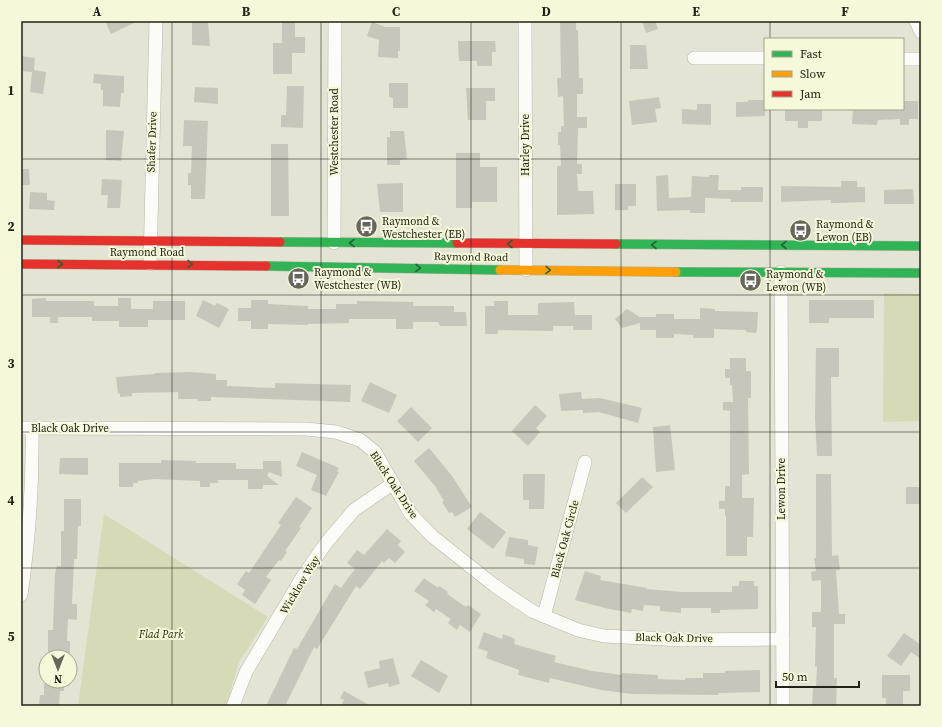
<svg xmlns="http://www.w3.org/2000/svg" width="942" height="727" viewBox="0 0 942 727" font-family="'Source Serif 4',serif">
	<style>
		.green { fill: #d7d9b7 }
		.building { fill: #c6c7ba }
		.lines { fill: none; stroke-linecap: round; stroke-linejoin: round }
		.street-casing { stroke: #b5b6a9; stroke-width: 14 }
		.fast-casing { stroke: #b5b6a9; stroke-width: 10 }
		.slow-casing { stroke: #b5b6a9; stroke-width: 10 }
		.jam-casing { stroke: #b5b6a9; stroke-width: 10 }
		.street { stroke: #fbfbf8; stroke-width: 13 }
		.fast { stroke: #30b455; stroke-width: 9 }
		.slow { stroke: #ff9f0a; stroke-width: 9 }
		.jam { stroke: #e5322d; stroke-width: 9 }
		.oneway { stroke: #286433 }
		.grid { fill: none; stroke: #222217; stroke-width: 1; stroke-opacity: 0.55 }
		.labels { text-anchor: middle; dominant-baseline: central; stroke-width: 4; stroke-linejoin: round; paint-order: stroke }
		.street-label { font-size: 11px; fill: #222217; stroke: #f6f8da }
		.poi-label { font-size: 11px; fill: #222217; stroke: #f6f8da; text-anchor: start }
		.park-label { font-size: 11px; font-style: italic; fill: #2f2f0f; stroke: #f6f8da }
		.neatline { fill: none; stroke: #222217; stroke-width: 1.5 }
		.grid-label { font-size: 13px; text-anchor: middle; font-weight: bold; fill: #222217 }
	</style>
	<rect width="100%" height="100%" fill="#e3e4d3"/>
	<!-- green -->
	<g class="green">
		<polygon points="884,293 921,294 921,421 883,422"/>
		<polygon points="104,514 268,617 239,662 226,706 78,706"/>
	</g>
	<!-- building -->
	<g class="building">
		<polygon points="105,21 138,21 111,34"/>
		<polygon points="192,21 208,21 210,46 192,45"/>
		<polygon points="282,21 295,21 295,37 305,37 305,53 292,53 292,74 273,74 273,43 282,43"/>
		<polygon points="560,21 576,21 576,30 578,30 579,78 583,78 583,94 577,94 577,117 587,117 587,128 578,128 577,164 582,164 582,174 577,174 578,191 593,191 594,214 557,215 557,166 561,166 560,145 558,145 558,132 561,132 561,126 564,126 563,96 558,97 557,78 561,78"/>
		<polygon points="642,21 655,21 658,29 646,33"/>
		<polygon points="372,22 385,27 400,27 400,51 398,51 398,58 378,57 379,40 367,36"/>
		<polygon points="458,41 495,41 496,52 492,52 492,66 477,66 477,61 459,61"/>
		<polygon points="630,45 646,45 648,69 630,69"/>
		<polygon points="21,56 35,58 34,70 46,72 43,94 30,92 32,72 21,71"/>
		<polygon points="94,74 124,76 124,93 121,93 120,107 103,106 103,90 101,90 101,84 93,83"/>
		<polygon points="389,83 408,83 408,108 393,108 393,98 389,97"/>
		<polygon points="287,86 304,86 303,128 281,127 281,115 286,115"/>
		<polygon points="195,87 218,88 218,104 194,102"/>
		<polygon points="466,88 495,88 495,101 486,101 486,120 468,120"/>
		<polygon points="659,97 661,108 655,109 657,122 632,125 629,101"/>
		<polygon points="748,100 765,100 765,116 736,117 736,102 748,102"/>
		<polygon points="903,101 918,101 918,119 909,119 909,125 900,125 900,119 878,120 877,125 852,124 853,109 903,109"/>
		<polygon points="697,104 711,104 711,125 682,124 682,109 697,110"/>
		<polygon points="785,109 822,109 822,121 808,121 808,128 798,128 798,121 785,121"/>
		<polygon points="184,120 208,121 205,199 191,199 191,185 188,185 188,173 191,173 192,146 183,146"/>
		<polygon points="106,130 124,131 121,161 106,160"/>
		<polygon points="390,131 404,131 407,159 400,160 400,165 387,165 387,137 390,137"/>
		<polygon points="271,144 288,144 289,216 271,216"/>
		<polygon points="456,153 480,153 480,167 497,167 497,202 472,202 472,208 456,208"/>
		<polygon points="21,169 29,169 30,185 21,185"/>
		<polygon points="668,175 669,198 691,197 692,176 709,177 709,175 719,175 718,190 741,190 741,187 763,187 763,202 731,202 731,199 705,198 705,213 690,213 690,210 657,211 656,176"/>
		<polygon points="102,179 122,180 120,208 107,208 108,195 101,195"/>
		<polygon points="841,181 857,181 857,187 865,187 865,202 840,203 831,203 831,200 781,202 781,186 841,187"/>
		<polygon points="403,183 403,212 380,212 377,184"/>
		<polygon points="615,184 636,184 636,206 628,206 628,210 615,210"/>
		<polygon points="913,189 914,204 884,204 884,190"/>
		<polygon points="30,192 47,193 47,200 55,201 54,210 29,209"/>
		<polygon points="46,298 46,301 94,301 94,306 118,306 118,298 131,298 131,309 153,309 153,301 185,301 185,320 148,320 148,327 119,327 119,321 92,321 92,317 58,317 58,323 50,323 50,317 32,317 32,299"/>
		<polygon points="203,300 215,306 217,303 229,309 219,328 196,316"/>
		<polygon points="251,300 268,300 268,304 308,306 308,309 336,309 336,304 357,304 357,301 413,302 413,306 454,306 454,312 466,312 467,326 440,326 438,322 413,322 413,329 396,329 396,319 349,319 349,323 308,324 308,325 268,324 268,329 251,329 251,321 238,321 238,308 251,308"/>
		<polygon points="809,300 874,300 874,318 829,318 829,323 809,323"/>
		<polygon points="494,301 508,301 508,315 538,315 538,303 574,302 575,315 592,315 592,330 573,330 573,326 553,326 553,331 498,330 498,334 485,334 485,306 494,306"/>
		<polygon points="700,308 715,309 715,311 758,312 757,330 756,333 746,332 746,330 714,329 714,338 693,338 693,335 674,334 674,338 656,338 656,330 640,330 640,323 622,328 615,319 627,309 640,317 656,317 656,314 674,314 674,319 700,319"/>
		<polygon points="816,348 839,348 839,377 831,377 832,456 817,456 815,418"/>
		<polygon points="730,358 746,358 746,371 751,371 751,398 748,398 749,474 742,475 742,498 754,498 753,537 747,537 747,556 726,556 726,516 725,516 725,509 719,509 719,501 725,501 725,486 730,486 730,411 723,410 723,402 733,402 732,385 730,385 730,378 725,378 725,369 730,369"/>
		<polygon points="190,372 216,374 216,380 227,380 227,386 275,388 275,383 351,385 350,402 211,397 211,401 198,401 198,399 178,399 178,392 132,393 132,396 120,397 120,393 118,394 116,377 155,374 155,373"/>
		<polygon points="370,382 397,395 389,413 361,401"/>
		<polygon points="581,392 582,399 600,398 642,408 638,423 599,412 583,413 583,410 561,411 559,394"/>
		<polygon points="535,405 547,416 536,428 540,432 528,446 512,431"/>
		<polygon points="411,407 432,428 418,442 397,421"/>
		<polygon points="670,425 675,470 656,472 653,427"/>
		<polygon points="429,448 452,476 472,507 455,517 452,512 449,513 442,502 444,501 435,486 414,461"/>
		<polygon points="302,452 339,468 337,471 339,472 326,496 311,490 317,475 296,466"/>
		<polygon points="60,458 88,458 88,475 59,474"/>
		<polygon points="161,460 196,461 196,463 236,463 236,469 263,469 263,461 281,461 282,477 269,472 267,476 279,485 263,485 263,489 248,489 248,480 218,480 218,483 210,483 210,487 200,487 200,481 155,479 138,481 138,483 133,483 133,487 119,487 119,463 161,463"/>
		<polygon points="523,474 545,474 544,509 529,509 529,500 523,500"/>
		<polygon points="816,474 831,474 832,556 838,555 840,570 836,570 839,614 845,614 845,624 834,624 834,678 837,678 836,706 812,706 813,687 816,687 817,666 815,666 816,627 812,627 812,612 821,612 821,580 812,581 811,572 816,571 814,558 816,558"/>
		<polygon points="642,477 653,487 626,513 616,503"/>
		<rect x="906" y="487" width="15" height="17"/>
		<polygon points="296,497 312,508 299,527 301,528 285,551 287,552 281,561 279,560 266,577 271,580 255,604 242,595 245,590 237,584 246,571 249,573 281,525 278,523"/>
		<polygon points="64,499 81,499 81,526 78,526 77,559 74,559 72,604 77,604 77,620 68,619 67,641 70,641 70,657 48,657 48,630 53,630 55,573 57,566 61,566 61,531 64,531"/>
		<polygon points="480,512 506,532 493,549 467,529"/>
		<polygon points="387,529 401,541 398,545 405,552 395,563 389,558 384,563 382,561 360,589 356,586 317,649 314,647 285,706 266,706 294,648 297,649 335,584 341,588 355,569 347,563 357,550 364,555"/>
		<polygon points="509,537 528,540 528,545 538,547 535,565 524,564 524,559 505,556"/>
		<polygon points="585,571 601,576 600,580 647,588 646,589 682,592 732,592 732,586 739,586 739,581 754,581 754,586 758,586 758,609 720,610 720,613 711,613 711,608 681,608 681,613 660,611 660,606 644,605 643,611 632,609 631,613 605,608 575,600"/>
		<polygon points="424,578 438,588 439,586 448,592 447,594 466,607 468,605 481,614 470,632 460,625 457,630 448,623 451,619 436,609 434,612 425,605 429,601 414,591"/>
		<polygon points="484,632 502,639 503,634 515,639 514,644 556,656 554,662 592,671 622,675 622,673 658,675 658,679 685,680 685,678 703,678 703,673 725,673 725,671 760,670 760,692 719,693 718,695 632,694 601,690 550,678 549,683 518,675 519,670 486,658 488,652 478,648"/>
		<polygon points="904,633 921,645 921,659 911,652 901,666 887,656"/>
		<polygon points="393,658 400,684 389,687 388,683 368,688 364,672 380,668 379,661"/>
		<polygon points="421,660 448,676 439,693 411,676"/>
		<polygon points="882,675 910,675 910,691 903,691 903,706 886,706 886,698 882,698"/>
		<polygon points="44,681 64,681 64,691 60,691 59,706 39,706 40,695 44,695"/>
		<polygon points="344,691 371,706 341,706 344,700 340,698"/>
	</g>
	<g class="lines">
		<defs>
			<g id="street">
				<polyline points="525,21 526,270"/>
				<polyline points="916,21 921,32"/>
				<polyline points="694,58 765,58"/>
				<polyline points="903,59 921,59"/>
				<polyline points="334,243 335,21"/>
				<polyline points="150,264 156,21"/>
				<polyline points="781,272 783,706"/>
				<polyline points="21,428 306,429 336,432 360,440 375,452 410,513 432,536 495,586 532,611 578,630 604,636 684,640 783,639"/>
				<path d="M21,595C29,539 33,484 32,428"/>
				<polyline points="544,616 585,462"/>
				<polyline points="233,706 246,672 303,576 326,543 354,510 392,484"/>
			</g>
			<g id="fast">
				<polyline points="280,242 457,243"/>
				<polyline points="616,244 921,246"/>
				<polyline points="266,266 500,270"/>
				<polyline points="676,272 921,273"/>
			</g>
			<polyline id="slow" points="500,270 676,272"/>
			<g id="jam">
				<polyline points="21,240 280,242"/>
				<polyline points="457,243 616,244"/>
				<polyline points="21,264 266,266"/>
			</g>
		</defs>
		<!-- street casing -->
		<use href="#street" class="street-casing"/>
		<!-- fast casing -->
		<use href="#fast" class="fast-casing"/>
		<!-- slow casing -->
		<use href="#slow" class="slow-casing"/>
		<!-- jam casing -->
		<use href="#jam" class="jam-casing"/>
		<!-- street -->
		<use href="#street" class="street"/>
		<!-- fast -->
		<use href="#fast" class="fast"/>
		<!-- slow -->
		<use href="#slow" class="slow"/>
		<!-- jam -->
		<use href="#jam" class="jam"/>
	</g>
	<!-- one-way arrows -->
	<defs><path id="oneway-chevron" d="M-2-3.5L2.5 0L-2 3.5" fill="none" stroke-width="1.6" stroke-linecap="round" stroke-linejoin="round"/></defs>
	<g class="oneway">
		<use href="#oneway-chevron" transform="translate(352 243) rotate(-180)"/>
		<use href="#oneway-chevron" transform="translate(510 244) rotate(-180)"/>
		<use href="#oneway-chevron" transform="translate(654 245) rotate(-180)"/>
		<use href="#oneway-chevron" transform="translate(784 245) rotate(-180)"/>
		<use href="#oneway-chevron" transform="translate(60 264)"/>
		<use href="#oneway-chevron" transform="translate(190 264) rotate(1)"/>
		<use href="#oneway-chevron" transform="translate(418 268) rotate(1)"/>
		<use href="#oneway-chevron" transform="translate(548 270) rotate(1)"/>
	</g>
	<!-- grid -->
	<path class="grid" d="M172,21V706M321,21V706M471,21V706M621,21V706M770,21V39M770,109V706M21,159H921M21,295H921M21,432H921M21,568H921"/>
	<!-- icons -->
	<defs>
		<symbol id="bus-disc" viewBox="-11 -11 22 22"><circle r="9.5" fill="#666659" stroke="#f6f8da"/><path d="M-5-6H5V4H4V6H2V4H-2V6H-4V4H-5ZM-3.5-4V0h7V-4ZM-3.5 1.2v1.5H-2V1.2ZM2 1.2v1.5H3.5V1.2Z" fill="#fff"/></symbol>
	</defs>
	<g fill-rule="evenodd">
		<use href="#bus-disc" x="354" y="214" width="25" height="25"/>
		<use href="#bus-disc" x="788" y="218" width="25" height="25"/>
		<use href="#bus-disc" x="286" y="266" width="25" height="25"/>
		<use href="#bus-disc" x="738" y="268" width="25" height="25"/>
	</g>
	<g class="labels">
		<!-- street labels -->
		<g class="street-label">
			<text transform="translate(334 132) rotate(-90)">Westchester Road</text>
			<text transform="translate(152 142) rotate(-88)">Shafer Drive</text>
			<text transform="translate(525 145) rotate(-90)">Harley Drive</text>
			<text x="147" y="252">Raymond Road</text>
			<text transform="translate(471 257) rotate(1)">Raymond Road</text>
			<text x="70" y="428">Black Oak Drive</text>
			<text transform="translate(394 485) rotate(57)">Black Oak Drive</text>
			<text transform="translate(781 489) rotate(-90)">Lewon Drive</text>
			<text transform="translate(565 539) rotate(-75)">Black Oak Circle</text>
			<text transform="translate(300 585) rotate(-59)">Wicklow Way</text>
			<text transform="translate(674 638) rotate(1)">Black Oak Drive</text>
		</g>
		<!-- poi labels -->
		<g class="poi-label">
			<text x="382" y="221">Raymond &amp;<tspan x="382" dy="13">Westchester (EB)</tspan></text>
			<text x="816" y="224">Raymond &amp;<tspan x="816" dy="13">Lewon (EB)</tspan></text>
			<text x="314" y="272">Raymond &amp;<tspan x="314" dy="13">Westchester (WB)</tspan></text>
			<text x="766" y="274">Raymond &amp;<tspan x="766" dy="13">Lewon (WB)</tspan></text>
		</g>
		<!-- park labels -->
		<g class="park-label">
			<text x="161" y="634">Flad Park</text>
		</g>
	</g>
	<!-- border -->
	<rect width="942" height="727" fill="none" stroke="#f6f8da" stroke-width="44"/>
	<!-- legend -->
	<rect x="764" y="38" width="140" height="72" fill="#f6f8da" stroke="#a1a28c"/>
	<rect x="772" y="51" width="20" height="6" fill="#30b455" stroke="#a1a28c"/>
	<text x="800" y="58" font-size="12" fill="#222217">Fast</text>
	<rect x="772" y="71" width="20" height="6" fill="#ff9f0a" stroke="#a1a28c"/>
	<text x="800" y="78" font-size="12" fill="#222217">Slow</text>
	<rect x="772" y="91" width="20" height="6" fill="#e5322d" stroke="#a1a28c"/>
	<text x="800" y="98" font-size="12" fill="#222217">Jam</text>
	<!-- north arrow -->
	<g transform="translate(58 669) rotate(180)"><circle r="19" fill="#f6f8da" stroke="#a1a28c"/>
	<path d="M0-3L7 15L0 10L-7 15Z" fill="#666659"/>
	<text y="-6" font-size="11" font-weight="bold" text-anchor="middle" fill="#222217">N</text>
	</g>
	<!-- scale -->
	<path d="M776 681v6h83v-6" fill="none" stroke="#222217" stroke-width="2"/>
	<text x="782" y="681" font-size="12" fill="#222217" stroke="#f6f8da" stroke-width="3" paint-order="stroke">50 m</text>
	<rect x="22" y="22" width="898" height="683" class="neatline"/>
	<g class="grid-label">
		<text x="97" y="16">A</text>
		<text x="246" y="16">B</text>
		<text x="396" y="16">C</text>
		<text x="546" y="16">D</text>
		<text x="696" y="16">E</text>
		<text x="845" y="16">F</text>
		<text x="11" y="95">1</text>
		<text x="11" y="231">2</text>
		<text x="11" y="368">3</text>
		<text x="11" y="505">4</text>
		<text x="11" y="641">5</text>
	</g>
</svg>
